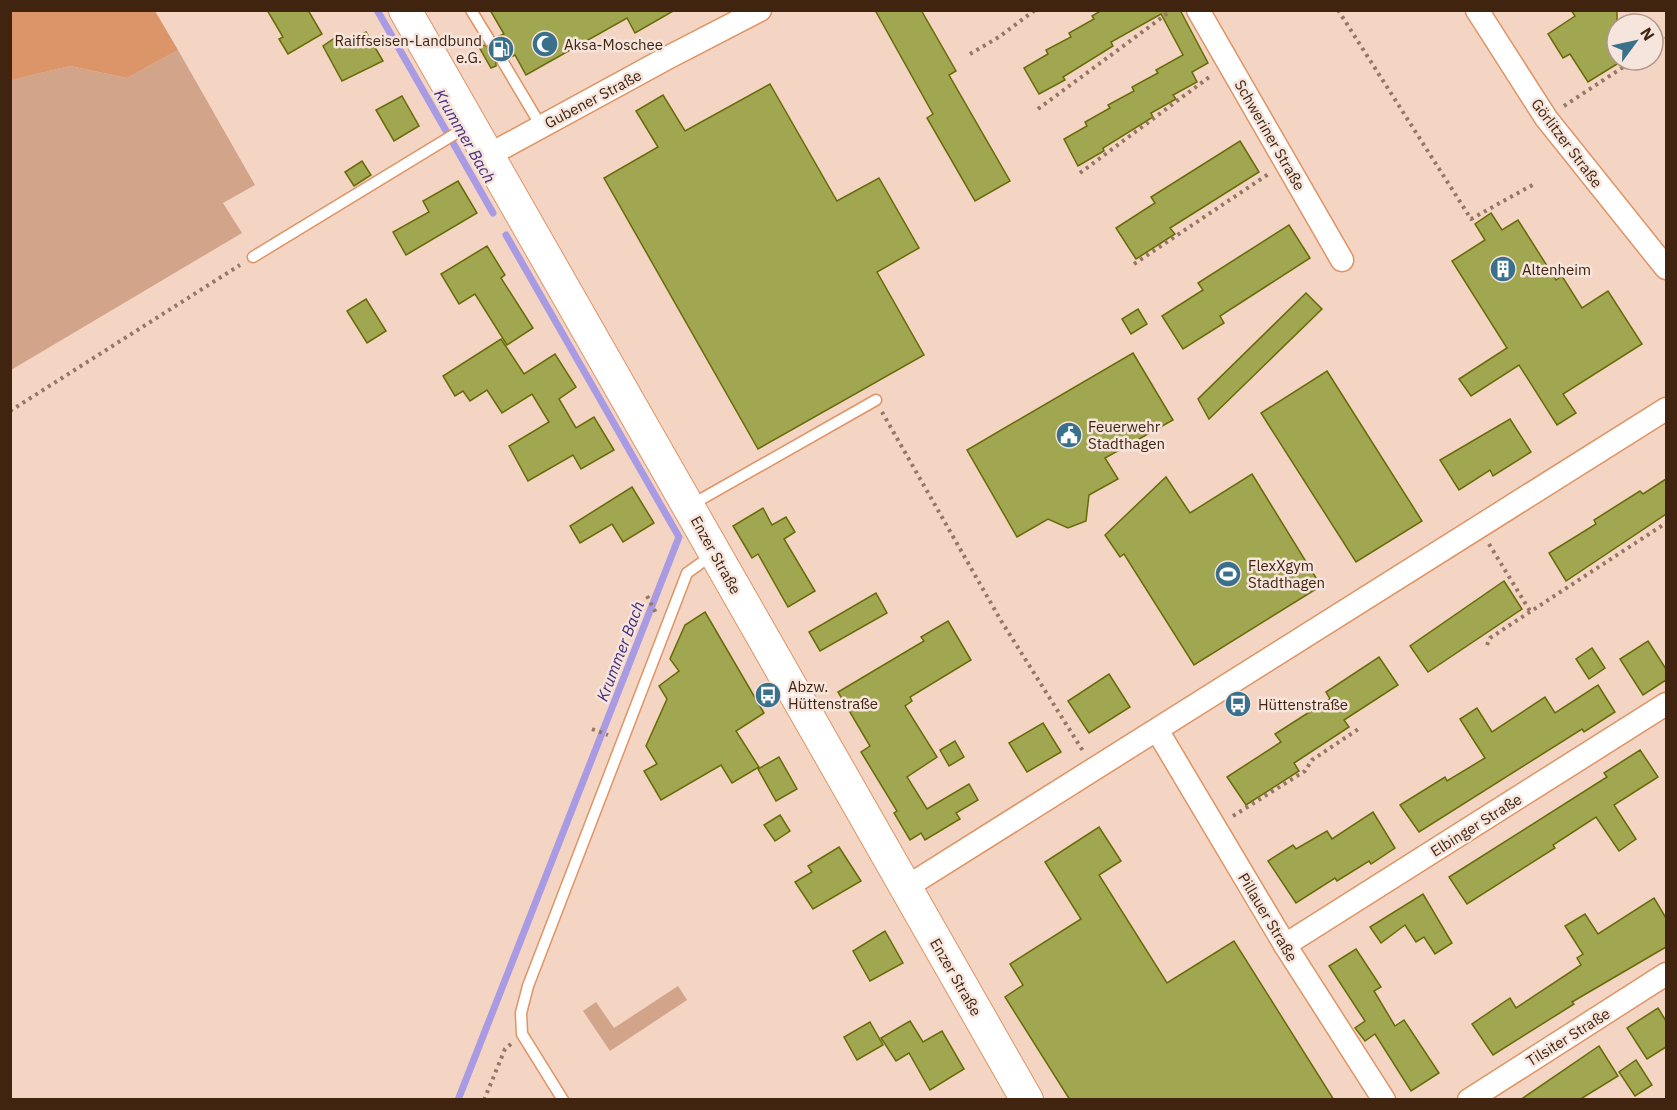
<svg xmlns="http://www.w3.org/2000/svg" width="1677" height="1110" viewBox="0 0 1677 1110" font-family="'IBM Plex Sans',sans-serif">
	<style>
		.green { fill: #d2a58a }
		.forest { fill: #db9569 }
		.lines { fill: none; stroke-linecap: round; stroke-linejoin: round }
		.stream { stroke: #a99be3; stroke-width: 7 }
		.building { fill: #a1a651; stroke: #676b08; stroke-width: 1.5 }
		.service-casing { stroke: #df9465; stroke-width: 13 }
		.minor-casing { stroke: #df9465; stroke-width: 25 }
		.secondary-casing { stroke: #df9465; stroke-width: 34 }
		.path { stroke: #967764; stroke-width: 4; stroke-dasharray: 3 4.5; stroke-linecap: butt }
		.service { stroke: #fff; stroke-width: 10 }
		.minor { stroke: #fff; stroke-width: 22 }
		.secondary { stroke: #fff; stroke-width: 32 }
		.labels { text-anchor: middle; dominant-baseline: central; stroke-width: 5; stroke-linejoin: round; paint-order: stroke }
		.poi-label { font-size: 15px; fill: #412410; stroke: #f6e5dc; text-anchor: start }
		.street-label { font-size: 15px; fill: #412410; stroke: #f6e5dc }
		.water-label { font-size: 16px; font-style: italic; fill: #442b7e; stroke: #f6e5dc }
	</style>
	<rect width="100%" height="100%" fill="#f4d4c2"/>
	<!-- green -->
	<g class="green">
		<polygon points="178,50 255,185 223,203 242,233 11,370 10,80 70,66 127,78"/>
		<polygon points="678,986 687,1000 610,1051 583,1011 596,1002 614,1028"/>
	</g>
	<!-- forest -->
	<polygon class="forest" points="10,11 155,11 178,50 127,78 70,66 11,80"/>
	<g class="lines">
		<!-- stream -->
		<g class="stream">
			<polyline points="377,10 493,213"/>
			<polyline points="458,1100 679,537 506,235"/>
		</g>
	</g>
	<!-- building -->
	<g class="building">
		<polygon points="267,10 308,10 322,34 288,54 279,39 283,37"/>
		<polygon points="490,10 675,10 635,33 627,18 526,75 515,55 509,58 500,55 496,59 496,66 491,68 479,47 483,45 493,48 497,44 497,37 504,34"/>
		<polygon points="875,10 921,10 956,71 949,75 1010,181 975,201 927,118 933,114"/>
		<polygon points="1102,10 1180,10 1208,63 1192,72 1197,82 1173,95 1176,99 1151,113 1153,117 1103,148 1104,151 1078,166 1064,139 1087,126 1085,122 1110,108 1108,105 1134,91 1132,87 1158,73 1156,70 1183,55 1161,14 1111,42 1113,46 1063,77 1065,80 1039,94 1024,68 1048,54 1046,50 1071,37 1069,33 1094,19 1092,16"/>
		<polygon points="1571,10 1617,10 1617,64 1588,82 1570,54 1563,58 1548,34 1575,16"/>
		<polygon points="366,32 383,61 342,81 323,46 336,37 342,45"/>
		<polygon points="770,84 837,201 879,178 919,248 877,272 924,355 758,449 604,178 658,147 636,111 663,95 685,131"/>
		<polygon points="402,96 419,126 394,141 376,110"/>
		<polygon points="1240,141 1259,172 1170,228 1175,234 1136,259 1116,228 1155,203 1151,197"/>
		<polygon points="362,161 371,175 354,186 345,172"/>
		<polygon points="458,181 477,213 406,255 393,232 429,212 423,201"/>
		<polygon points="1491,213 1502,230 1518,220 1556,280 1562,276 1582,308 1608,291 1642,344 1563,394 1576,413 1557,425 1519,365 1471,396 1459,379 1507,348 1452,261 1485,240 1475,224"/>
		<polygon points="1289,225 1310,258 1220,316 1224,323 1183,349 1162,316 1203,290 1198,283"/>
		<polygon points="487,246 505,275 501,278 533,328 507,345 475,294 459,304 441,274"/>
		<polygon points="1306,293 1322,309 1209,419 1198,399"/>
		<polygon points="366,299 386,331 367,343 347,311"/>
		<polygon points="1138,309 1147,324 1131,334 1122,319"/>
		<polygon points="501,339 524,374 555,354 576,387 559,399 576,428 594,417 614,450 581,469 573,455 528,481 509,446 549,422 532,394 502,413 487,390 470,401 463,391 455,396 443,376"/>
		<polygon points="1133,353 1173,420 1105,458 1118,479 1089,495 1086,521 1068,528 1048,519 1017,537 967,450"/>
		<polygon points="1327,371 1422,521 1356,562 1261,413"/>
		<polygon points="1510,419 1531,452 1493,476 1490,470 1459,490 1440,460"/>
		<polygon points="1252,474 1321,586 1194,665 1124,554 1120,557 1105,535 1166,477 1190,513"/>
		<polygon points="1666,479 1666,514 1566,581 1549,553 1596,524 1594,520 1640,491 1643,494"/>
		<polygon points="632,487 654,523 623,542 612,524 580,543 570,526"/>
		<polygon points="763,508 772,525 786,517 795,532 784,539 815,591 788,607 758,554 752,558 733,526"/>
		<polygon points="1504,581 1522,609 1428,672 1410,646"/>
		<polygon points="876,593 887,613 820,651 809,632"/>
		<polygon points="705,612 764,713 736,731 759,767 732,783 721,765 661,800 644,771 657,764 646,746 667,699 659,686 679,671 670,659 685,625"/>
		<polygon points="948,621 971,660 910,697 912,701 905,706 937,757 907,777 927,809 969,784 978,800 956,813 960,819 925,840 921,833 910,840 894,813 897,811 861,752 870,746 838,692 924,641 921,637"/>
		<polygon points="1648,641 1666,669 1666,680 1643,695 1620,659"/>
		<polygon points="1592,648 1605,668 1589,679 1576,659"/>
		<polygon points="1379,657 1398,685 1344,720 1349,727 1294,763 1299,771 1246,805 1227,777 1281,742 1275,734 1330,699 1326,692"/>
		<polygon points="1109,674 1130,707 1089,733 1068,701"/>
		<polygon points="1598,685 1615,712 1584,732 1582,729 1419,832 1400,805 1445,777 1447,781 1485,758 1460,719 1477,708 1492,732 1545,697 1555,713"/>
		<polygon points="1043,723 1061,752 1027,772 1009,743"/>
		<polygon points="955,741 964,757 949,766 940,750"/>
		<polygon points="1640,750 1658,777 1614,805 1636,839 1619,851 1596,817 1553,845 1555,848 1467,904 1449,877 1607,777 1604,773"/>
		<polygon points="779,757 797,789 776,801 758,769"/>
		<polygon points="1373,812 1395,848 1371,864 1369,861 1337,881 1335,878 1296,903 1268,861 1293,845 1296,849 1327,831 1332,839"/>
		<polygon points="780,815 790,831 775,841 764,825"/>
		<polygon points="1099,827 1121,861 1099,875 1167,983 1234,941 1334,1100 1070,1100 1005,997 1023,985 1010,964 1081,919 1045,862"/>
		<polygon points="839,847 861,881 813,909 795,882 812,872 808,866"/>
		<polygon points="1423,894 1452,943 1435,954 1424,937 1416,942 1405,925 1381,943 1370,927"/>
		<polygon points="1654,898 1666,918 1666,947 1572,1002 1574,1004 1493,1055 1472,1024 1510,998 1516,1008 1581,965 1577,958 1583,954 1565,926 1585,914 1598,934"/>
		<polygon points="885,931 903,963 870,981 853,951"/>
		<polygon points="1356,949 1381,987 1374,991 1395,1026 1404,1020 1439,1073 1411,1091 1375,1034 1365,1041 1355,1028 1365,1021 1329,966"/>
		<polygon points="1658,1008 1666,1021 1666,1047 1647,1059 1627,1028"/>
		<polygon points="910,1021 923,1042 942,1031 964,1069 930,1090 909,1053 896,1061 881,1038"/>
		<polygon points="870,1022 883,1045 857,1060 844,1037"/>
		<polygon points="1599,1046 1618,1076 1579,1100 1520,1100"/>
		<polygon points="1636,1060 1652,1085 1635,1096 1619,1072"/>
	</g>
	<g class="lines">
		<defs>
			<g id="service">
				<polyline points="471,10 490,41"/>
				<polyline points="503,62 541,126"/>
				<polyline points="253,257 468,126"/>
				<polyline points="691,505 876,400"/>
				<polyline points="563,1100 522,1034 521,1013 528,986 687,573 712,555"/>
			</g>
			<g id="minor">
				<polyline points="1198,10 1342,260"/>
				<polyline points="1477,10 1546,118 1666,268"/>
				<polyline points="489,155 669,57 760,10"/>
				<polyline points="1157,730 1285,945 1384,1100"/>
				<polyline points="905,888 1666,409"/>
				<polyline points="1285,945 1666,704"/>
				<polyline points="1469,1100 1666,974"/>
			</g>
			<polyline id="secondary" points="405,10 1027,1100"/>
		</defs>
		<!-- service casing -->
		<use href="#service" class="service-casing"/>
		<!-- minor casing -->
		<use href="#minor" class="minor-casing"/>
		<!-- secondary casing -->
		<use href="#secondary" class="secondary-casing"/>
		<!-- path -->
		<g class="path">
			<polyline points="1338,10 1471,219 1536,183"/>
			<polyline points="1653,48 1666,39"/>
			<polyline points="970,54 999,37 1035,10"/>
			<polyline points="1564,106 1634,60"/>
			<polyline points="1038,109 1172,10"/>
			<polyline points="1080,173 1212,75"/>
			<polyline points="1134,264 1270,173"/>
			<polyline points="10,411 240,265"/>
			<polyline points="882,412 1000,619 1083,751"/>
			<polyline points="1489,544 1530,611"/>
			<polyline points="647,596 656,613"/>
			<polyline points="1487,645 1490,638 1666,523"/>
			<polyline points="592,729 608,735"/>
			<polyline points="1233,816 1305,771 1312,760 1360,728"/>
			<polyline points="484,1100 505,1049 511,1044"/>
		</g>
		<!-- service -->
		<use href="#service" class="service"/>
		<!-- minor -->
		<use href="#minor" class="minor"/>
		<!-- secondary -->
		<use href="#secondary" class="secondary"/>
	</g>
	<!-- icons -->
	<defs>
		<symbol id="mosque-disc" viewBox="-11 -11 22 22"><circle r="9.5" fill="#3a708c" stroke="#f6e5dc"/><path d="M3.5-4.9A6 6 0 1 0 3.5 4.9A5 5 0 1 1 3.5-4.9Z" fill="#fff"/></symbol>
		<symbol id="fuel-disc" viewBox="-11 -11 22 22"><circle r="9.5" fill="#3a708c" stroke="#f6e5dc"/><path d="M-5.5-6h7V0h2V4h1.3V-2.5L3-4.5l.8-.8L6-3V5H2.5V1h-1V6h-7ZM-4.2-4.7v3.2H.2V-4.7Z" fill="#fff"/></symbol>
		<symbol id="building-disc" viewBox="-11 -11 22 22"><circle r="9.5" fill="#3a708c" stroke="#f6e5dc"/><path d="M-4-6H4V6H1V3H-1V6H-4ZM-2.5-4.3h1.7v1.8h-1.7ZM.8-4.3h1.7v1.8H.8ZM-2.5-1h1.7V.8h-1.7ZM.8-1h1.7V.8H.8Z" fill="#fff"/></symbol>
		<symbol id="civic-disc" viewBox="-11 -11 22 22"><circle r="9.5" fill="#3a708c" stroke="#f6e5dc"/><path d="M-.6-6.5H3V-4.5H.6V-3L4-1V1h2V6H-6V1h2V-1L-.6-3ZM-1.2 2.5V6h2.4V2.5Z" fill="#fff"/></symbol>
		<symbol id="stadium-disc" viewBox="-11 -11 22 22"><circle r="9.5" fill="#3a708c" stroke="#f6e5dc"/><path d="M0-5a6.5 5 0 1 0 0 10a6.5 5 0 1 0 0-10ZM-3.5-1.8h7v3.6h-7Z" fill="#fff"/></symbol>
		<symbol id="bus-disc" viewBox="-11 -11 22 22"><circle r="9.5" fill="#3a708c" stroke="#f6e5dc"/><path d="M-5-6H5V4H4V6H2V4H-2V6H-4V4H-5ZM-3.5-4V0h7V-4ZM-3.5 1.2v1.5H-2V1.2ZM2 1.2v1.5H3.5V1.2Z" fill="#fff"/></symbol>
	</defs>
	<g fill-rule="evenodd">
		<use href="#mosque-disc" x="530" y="29" width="30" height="30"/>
		<use href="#fuel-disc" x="486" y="34" width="30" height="30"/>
		<use href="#building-disc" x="1488" y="254" width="30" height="30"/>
		<use href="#civic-disc" x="1054" y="420" width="30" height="30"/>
		<use href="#stadium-disc" x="1213" y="559" width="30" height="30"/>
		<use href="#bus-disc" x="753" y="680" width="30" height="30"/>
		<use href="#bus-disc" x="1223" y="689" width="30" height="30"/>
	</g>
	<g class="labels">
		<!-- poi labels -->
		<g class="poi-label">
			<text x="482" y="40" text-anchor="end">Raiffseisen-Landbund<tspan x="482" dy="17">e.G.</tspan></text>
			<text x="564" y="44">Aksa-Moschee</text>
			<text x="1522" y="269">Altenheim</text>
			<text x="1088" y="426">Feuerwehr<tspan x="1088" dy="17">Stadthagen</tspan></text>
			<text x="1248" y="565">FlexXgym<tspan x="1248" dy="17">Stadthagen</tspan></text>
			<text x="788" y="686">Abzw.<tspan x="788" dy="17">Hüttenstraße</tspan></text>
			<text x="1258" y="704">Hüttenstraße</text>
		</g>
		<!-- street labels -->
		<g class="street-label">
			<text transform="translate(593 99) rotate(-28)">Gubener Straße</text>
			<text transform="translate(1270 135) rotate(60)">Schweriner Straße</text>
			<text transform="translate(1567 143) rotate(53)">Görlitzer Straße</text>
			<text transform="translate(716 555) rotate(61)">Enzer Straße</text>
			<text transform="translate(1476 825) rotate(-32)">Elbinger Straße</text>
			<text transform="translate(1268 917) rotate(59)">Pillauer Straße</text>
			<text transform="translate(956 977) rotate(60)">Enzer Straße</text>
			<text transform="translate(1568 1037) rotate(-32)">Tilsiter Straße</text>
		</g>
		<!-- water labels -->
		<g class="water-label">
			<text transform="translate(465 136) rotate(60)">Krummer Bach</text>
			<text transform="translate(620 651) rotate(-69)">Krummer Bach</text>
		</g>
	</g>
	<!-- border -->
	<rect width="1677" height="1110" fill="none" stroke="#412410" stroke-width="24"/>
	<!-- north arrow -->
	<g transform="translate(1635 42) rotate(57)"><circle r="28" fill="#f6e5dc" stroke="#ae988a" stroke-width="1.5"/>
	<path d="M0-4.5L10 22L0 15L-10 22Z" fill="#3a708c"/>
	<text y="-9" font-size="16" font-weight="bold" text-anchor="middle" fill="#412410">N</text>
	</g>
</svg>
